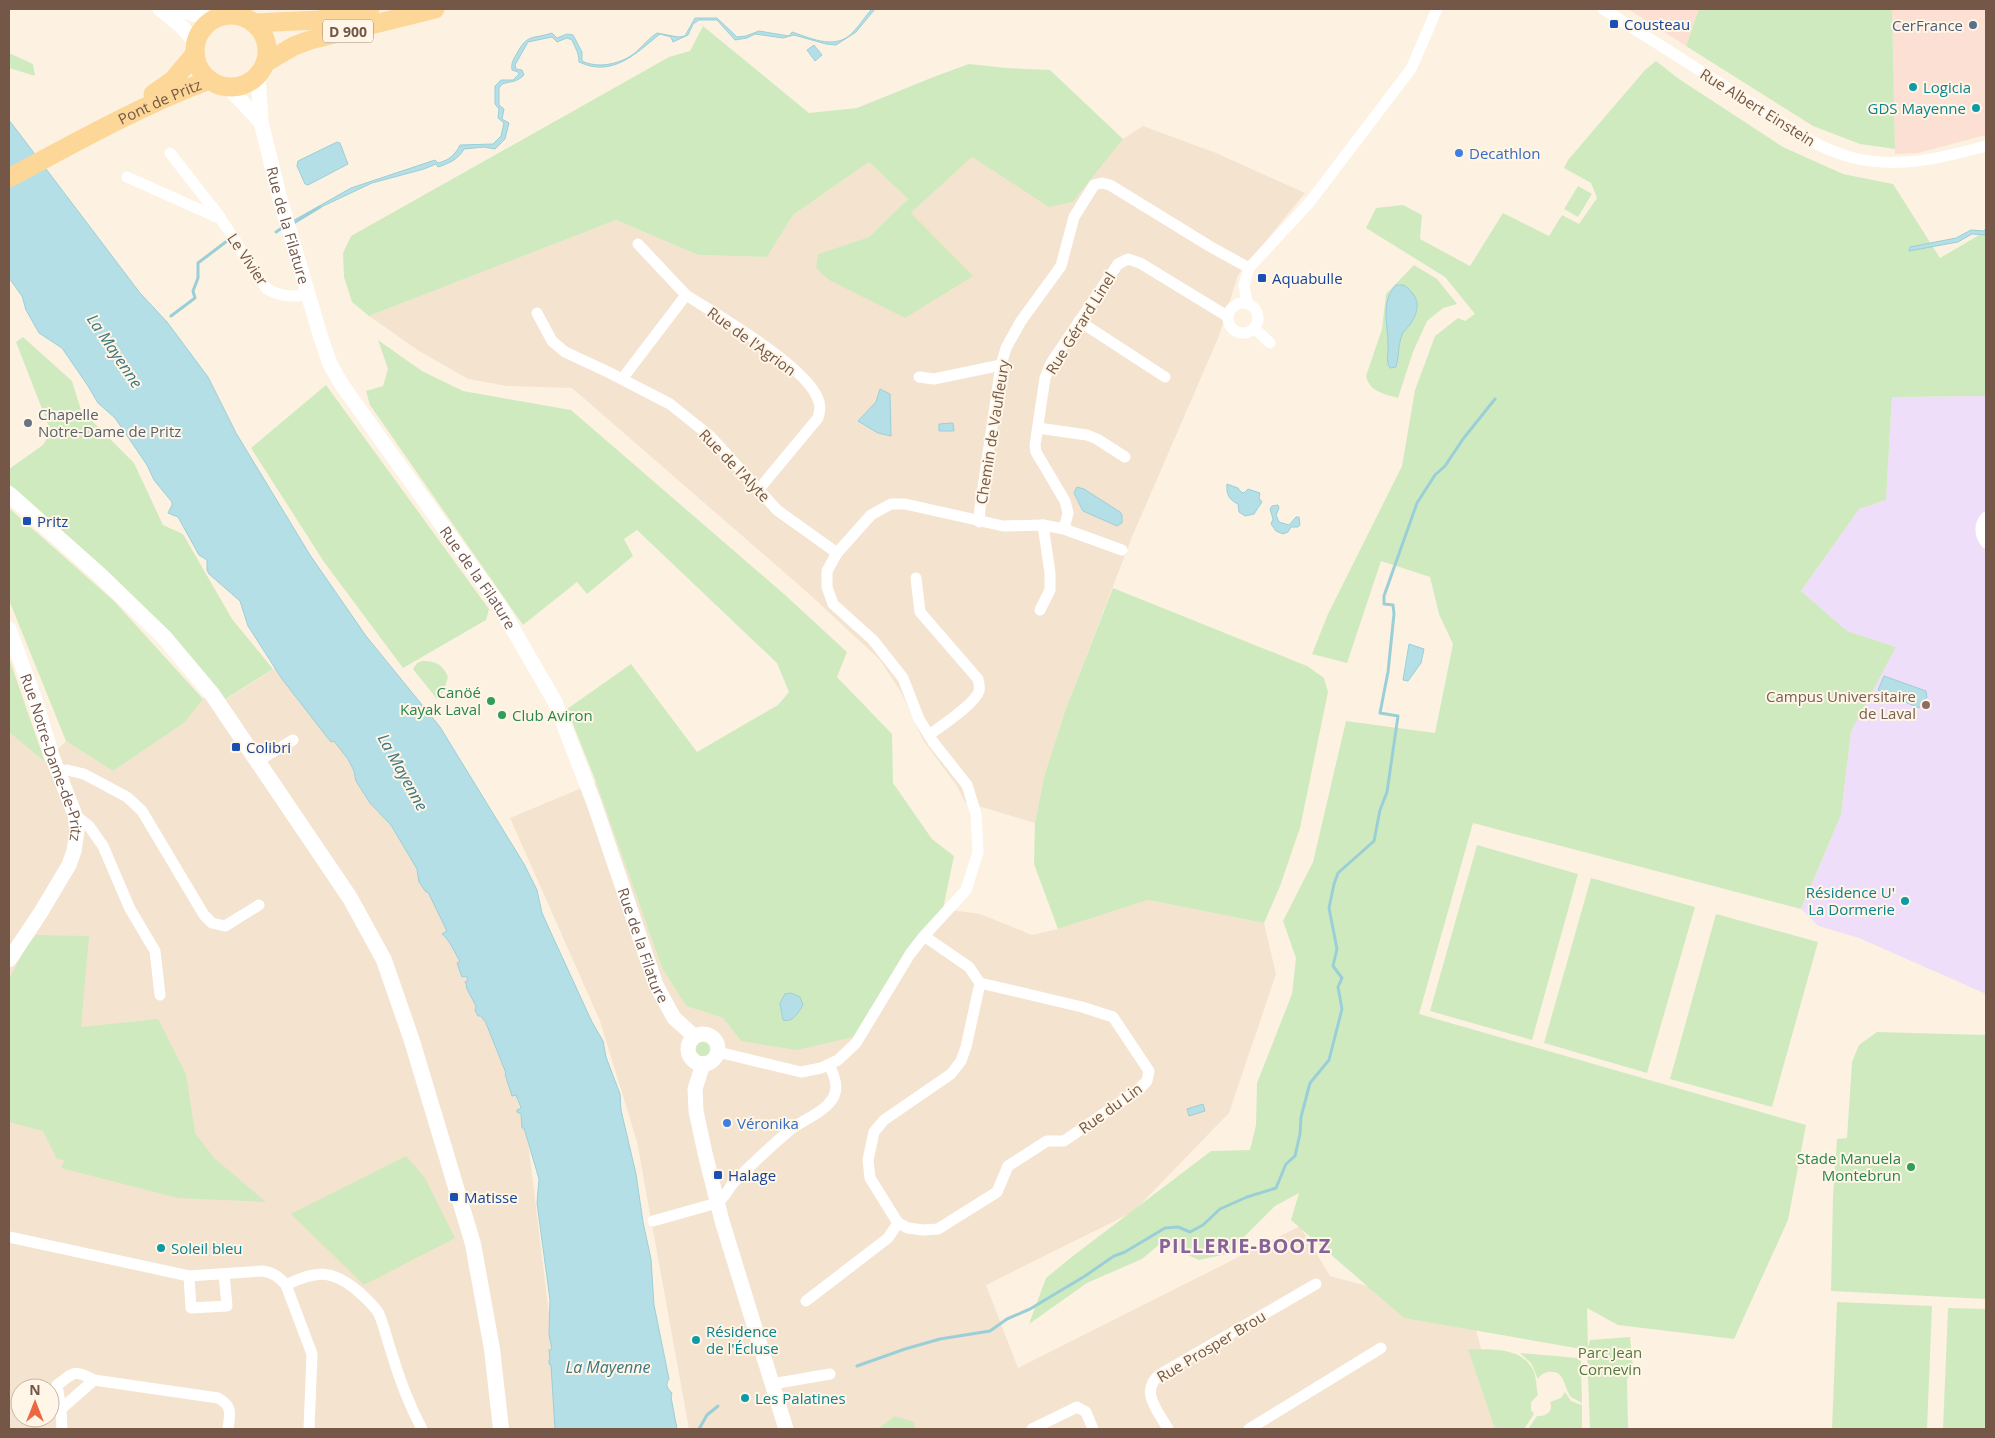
<svg xmlns="http://www.w3.org/2000/svg" width="1995" height="1438" viewBox="0 0 1995 1438" font-family="'Open Sans',sans-serif">
	<style>
		.residential { fill: #f4e3cf; fill-rule: evenodd }
		.commercial { fill: #fde0d4 }
		.education { fill: #efdef9 }
		.green { fill: #d0eabf }
		.water { fill: #b5dfe6; stroke: #9bcfd8 }
		.lines { fill: none; stroke-linecap: round; stroke-linejoin: round }
		.stream { stroke: #9bcfd8; stroke-width: 3 }
		.minor { stroke: #fff; stroke-width: 11 }
		.tertiary { stroke: #fff; stroke-width: 15 }
		.secondary { stroke: #fff; stroke-width: 16 }
		.primary { stroke: #fdd797; stroke-width: 19 }
		.transit-dot { fill: #1a4fb4; stroke: #fff6e7; stroke-width: 2 }
		.service-dot { fill: #5c6f8a; stroke: #fff6e7; stroke-width: 2 }
		.culture-dot { fill: #0f9aa8; stroke: #fff6e7; stroke-width: 2 }
		.shop-dot { fill: #3f7fe0; stroke: #fff6e7; stroke-width: 2 }
		.worship-dot { fill: #6b7280; stroke: #fff6e7; stroke-width: 2 }
		.leisure-dot { fill: #2e9e5b; stroke: #fff6e7; stroke-width: 2 }
		.education-dot { fill: #8d6e63; stroke: #fff6e7; stroke-width: 2 }
		.labels { text-anchor: middle; dominant-baseline: central; stroke-width: 4; stroke-linejoin: round; paint-order: stroke }
		.shield { fill: #fff6e7; stroke: #9e8777; stroke-width: 1 }
		.shield-label { font-size: 14px; font-weight: bold; fill: #745747 }
		.transit-label { font-size: 15px; fill: #164399; stroke: #fff6e7; text-anchor: start }
		.service-label { font-size: 15px; fill: #4e5e75; stroke: #fff6e7; text-anchor: end }
		.culture-label { font-size: 15px; fill: #0d838f; stroke: #fff6e7; text-anchor: start }
		.street-label { font-size: 15px; fill: #745747; stroke: #fff6e7 }
		.shop-label { font-size: 15px; fill: #366cbe; stroke: #fff6e7; text-anchor: start }
		.worship-label { font-size: 15px; fill: #5b616d; stroke: #fff6e7; text-anchor: start }
		.leisure-label { font-size: 15px; fill: #27864d; stroke: #fff6e7; text-anchor: end }
		.education-label { font-size: 15px; fill: #785e54; stroke: #fff6e7; text-anchor: end }
		.park-label { font-size: 15px; fill: #517a3f; stroke: #fff6e7 }
		.water-label { font-size: 16px; font-style: italic; fill: #3e7681; stroke: #fff6e7 }
		.district-label { font-size: 20px; font-weight: bold; letter-spacing: 1px; fill: #866398; stroke: #fff6e7 }
	</style>
	<rect width="100%" height="100%" fill="#fdf2e1"/>
	<!-- residential -->
	<g class="residential">
		<polygon points="1143,126 1216,153 1305,193 1238,275 1219,336 1132,537 1065,711 1044,777 1035,823 965,802 957,786 923,740 902,694 880,660 808,593 572,388 507,386 468,379 419,351 369,316 616,220 698,255 767,257 793,215 869,162 908,199 869,237 818,254 824,276 905,318 911,213 972,157 1049,206 1073,202 1123,139"/>
		<path d="M280,665L359,766L429,880L507,1059L528,1142L549,1313L558,1429H9V732L45,762L66,741L113,771L184,723L213,686L225,700ZM20,1388H50V1418H20Z"/>
		<polygon points="596,782 662,968 686,1006 723,1018 741,1041 943,909 980,914 1032,935 1058,929 1148,900 1264,923 1276,974 1229,1113 1133,1212 986,1285 1018,1368 1300,1226 1330,1276 1472,1315 1503,1429 689,1429 637,1142 600,1021 510,818"/>
	</g>
	<!-- commercial -->
	<g class="commercial">
		<polygon points="1628,9 1699,9 1686,46"/>
		<polygon points="1892,9 1986,9 1986,135 1918,153 1895,154"/>
	</g>
	<!-- education -->
	<polygon class="education" points="1986,396 1986,994 1859,938 1818,926 1801,909 1841,815 1851,732 1896,647 1847,631 1801,591 1859,509 1886,500 1892,397"/>
	<!-- green -->
	<g class="green">
		<polygon points="1699,9 1892,9 1895,149 1860,144 1813,126 1686,46"/>
		<polygon points="703,26 809,113 857,108 936,76 969,64 1006,68 1050,70 1123,139 1073,202 1049,207 972,157 911,213 973,276 905,318 831,281 824,276 816,267 818,254 869,237 908,199 869,162 793,215 767,257 698,255 616,220 369,316 352,302 344,277 343,253 351,236 669,57 690,51"/>
		<polygon points="9,53 33,64 35,76 9,68"/>
		<polygon points="1656,61 1679,79 1783,147 1843,174 1893,184 1940,258 1986,231 1986,396 1892,397 1886,500 1859,509 1801,591 1847,631 1896,647 1851,732 1841,815 1801,909 1473,823 1419,1014 1806,1125 1788,1220 1734,1339 1618,1325 1587,1308 1588,1347 1590,1340 1630,1337 1633,1368 1627,1379 1628,1429 1590,1429 1587,1350 1404,1318 1291,1220 1299,1193 1275,1206 1227,1254 1199,1260 1161,1243 1142,1259 1087,1283 1029,1324 1046,1278 1073,1256 1211,1151 1250,1150 1256,1125 1257,1083 1292,994 1296,958 1283,921 1313,862 1346,721 1435,733 1453,644 1439,614 1430,577 1381,561 1347,663 1312,654 1328,614 1402,466 1415,390 1435,336 1458,318 1465,321 1475,314 1445,277 1366,228 1376,208 1403,205 1422,215 1420,239 1470,266 1503,213 1549,236 1562,215 1579,224 1597,198 1591,183 1564,168 1568,160 1645,70"/>
		<polygon points="1578,186 1592,194 1578,217 1564,209"/>
		<path d="M1414,265L1437,279L1457,304L1443,308L1427,321L1413,352L1398,398C1384,394 1370,392 1366,376L1382,329L1386,294Z"/>
		<polygon points="23,337 72,381 81,410 134,463 163,525 183,534 232,619 273,669 224,700 99,565 9,484 9,469 43,445 51,432 16,342"/>
		<polygon points="378,340 422,371 463,391 571,410 784,594 847,652 837,677 892,734 893,783 932,839 954,856 943,909 853,1037 797,1050 741,1041 723,1018 686,1006 662,968 596,782 567,709 631,664 697,752 778,705 789,692 777,663 637,530 624,539 633,556 587,594 577,582 523,625 370,405 366,391 383,386 388,369"/>
		<polygon points="326,385 489,609 486,620 403,668 324,562 251,448"/>
		<polygon points="9,508 114,601 203,699 184,723 113,771 66,741 9,600"/>
		<polygon points="1113,588 1307,666 1324,678 1328,692 1300,828 1280,886 1264,923 1148,900 1058,929 1034,864 1035,823 1044,777 1065,711"/>
		<polygon points="9,658 45,762 9,732"/>
		<path d="M422,661C436,661 442,664 448,677L444,690L437,699L413,669L417,663Z"/>
		<polygon points="1477,845 1578,874 1532,1040 1430,1011"/>
		<polygon points="1591,878 1695,907 1647,1073 1544,1043"/>
		<polygon points="1716,914 1818,942 1772,1107 1670,1079"/>
		<polygon points="36,935 89,936 81,1027 158,1019 186,1074 195,1133 214,1158 266,1202 178,1198 61,1168 64,1160 57,1159 43,1131 9,1122 9,979 27,946"/>
		<polygon points="1877,1032 1986,1035 1986,1299 1831,1291 1833,1196 1837,1139 1847,1138 1852,1062 1859,1045"/>
		<circle cx="703" cy="1049" r="7"/>
		<polygon points="406,1156 425,1178 455,1238 364,1285 291,1214"/>
		<polygon points="1837,1302 1932,1306 1927,1429 1832,1429"/>
		<polygon points="1948,1308 1986,1309 1986,1429 1943,1429"/>
		<path d="M1468,1349C1491,1350 1523,1346 1534,1372C1537,1380 1536,1388 1538,1395L1531,1402V1410L1534,1414L1524,1429H1495Z"/>
		<path d="M1520,1353L1578,1358L1581,1361L1582,1403L1571,1397C1564,1388 1565,1369 1548,1372C1543,1373 1541,1375 1538,1379L1531,1363Z"/>
		<path d="M1565,1392L1571,1401L1582,1405V1429H1528L1537,1416C1546,1417 1554,1411 1550,1402L1561,1398Z"/>
		<polygon points="895,1416 914,1422 915,1429 878,1429"/>
	</g>
	<!-- water -->
	<g class="water">
		<path d="M872,9H875L856,32L836,45L826,44L794,35L783,38L755,34L747,38L735,40L717,20H699L693,24L688,35L673,42L671,37L660,34C636,53 613,78 579,62C579,52 575,48 572,40L567,38L557,42L552,37L528,42L515,65L516,69L522,70L524,75C516,83 511,81 502,84L499,88V105L504,109L502,119L509,123L505,139L495,149L484,147L464,149C459,159 448,164 438,167L436,164L424,169L372,183L319,208L318,207L291,222L351,188L435,160L438,163C448,161 456,154 460,145L493,144L501,136L504,123L498,118L499,109L495,104V86L501,80H513L519,74L518,72L512,70C511,63 513,60 516,55C528,33 530,40 552,33L557,38L567,34L573,35L582,52V61C598,69 622,64 636,52C643,46 649,38 657,33L678,37L685,36L695,18H717L737,37L746,36L759,31L789,36L792,32C813,39 837,51 854,31C861,24 865,16 872,9Z"/>
		<polygon points="814,45 822,55 815,61 807,50"/>
		<path d="M9,120L140,293L167,322L208,377L236,433L310,555L366,636L440,727L524,864L537,890L542,913L552,935L592,1022L603,1041L606,1057L620,1094L621,1110L636,1174L643,1222L651,1259L654,1305L669,1379C665,1385 667,1388 672,1393L671,1397L677,1429H555L551,1365L549,1364V1360H550L549,1350L552,1349L549,1335L550,1300L537,1203L539,1179L524,1128H522L521,1114L517,1112V1110L521,1108L516,1095L512,1096L505,1074L506,1073L486,1023L481,1016H478L475,1010L476,1006L466,987L467,986L465,982L468,980L466,976L462,977L457,963L460,961C454,952 450,940 442,934L447,931L428,892H426L419,882L417,869L391,825L370,803L356,781L354,771L348,759L334,741L331,742L327,737L282,679L248,626L240,601L209,574L207,570V560L199,555L178,517L168,513L172,505V502L154,480L147,465L115,418L98,403L88,386L62,348L39,333L26,310L22,296L9,278Z"/>
		<polygon points="337,142 340,143 348,164 308,185 305,184 297,166 298,161"/>
		<polygon points="1986,228 1986,235 1972,234 1958,242 1909,251 1910,247 1956,238 1971,230 1984,231"/>
		<path d="M1396,285H1404C1420,297 1421,309 1409,326C1406,330 1403,331 1402,335C1398,345 1399,356 1396,367L1390,368C1385,361 1389,353 1388,345C1388,324 1380,302 1396,285Z"/>
		<polygon points="880,389 890,394 891,436 878,433 858,421 876,402"/>
		<polygon points="953,423 954,431 939,431 939,424"/>
		<path d="M1227,484L1238,488L1241,492L1244,493L1248,489L1260,493L1259,498L1262,502L1254,514L1245,516L1239,512L1238,504C1229,500 1226,494 1227,484Z"/>
		<polygon points="1077,487 1084,489 1120,512 1122,515 1122,523 1117,526 1083,511 1074,493"/>
		<polygon points="1278,505 1279,508 1276,515 1279,522 1289,525 1296,517 1299,517 1300,525 1298,527 1291,527 1288,532 1283,534 1276,531 1271,524 1273,519 1270,509 1272,506"/>
		<polygon points="1409,644 1424,649 1421,663 1408,681 1403,680"/>
		<polygon points="1884,676 1926,691 1927,697 1919,708 1878,690"/>
		<path d="M791,993L800,997L803,1005C798,1013 793,1023 783,1020L780,1003L785,994Z"/>
		<polygon points="1203,1104 1205,1111 1189,1116 1187,1109"/>
	</g>
	<g class="lines">
		<!-- stream -->
		<g class="stream">
			<polyline points="292,224 320,207"/>
			<polyline points="276,232 282,228"/>
			<polyline points="171,316 195,298 193,291 198,278 198,263 227,241"/>
			<polyline points="857,1366 905,1349 940,1339 990,1331 1007,1319 1030,1309 1085,1276 1114,1256 1125,1252 1165,1228 1178,1227 1190,1232 1203,1225 1220,1209 1247,1197 1276,1188 1286,1164 1295,1156 1300,1134 1301,1117 1310,1083 1329,1060 1342,1009 1338,987 1342,978 1333,966 1337,949 1329,908 1334,884 1338,873 1374,841 1380,810 1387,792 1398,716 1380,713 1388,672 1394,614 1393,605 1384,604 1384,596 1417,503 1435,475 1445,466 1463,439 1495,399"/>
			<polyline points="699,1429 707,1415 718,1406"/>
		</g>
		<!-- minor -->
		<g class="minor">
			<path d="M1603,9L1811,141C1825,148 1839,155 1854,158C1899,169 1942,158 1986,146"/>
			<polyline points="170,153 220,217"/>
			<path d="M127,177L221,219L266,288C280,297 292,297 308,295"/>
			<polyline points="638,244 686,295"/>
			<circle cx="1243" cy="318" r="15"/>
			<polyline points="1247,303 1244,285 1249,268 1309,203 1411,69 1437,9"/>
			<polyline points="537,313 552,341 565,352 608,372 670,404 710,436 777,510 837,553"/>
			<polyline points="1079,321 1165,377"/>
			<polyline points="1254,328 1270,343"/>
			<polyline points="919,377 934,379 1001,365"/>
			<path d="M622,379L686,295C717,315 806,366 818,399C821,406 820,411 818,418L759,489"/>
			<polyline points="1038,428 1087,435 1097,439 1125,457"/>
			<path d="M1986,517C1979,526 1980,535 1986,543"/>
			<polyline points="979,522 980,508 1001,365 1006,348 1021,321 1061,266 1074,217 1094,185 1102,183 1110,185 1211,247 1249,268"/>
			<polyline points="1064,529 1068,513 1065,501 1036,452 1035,445 1045,378 1051,363 1118,264 1128,259 1140,263 1227,316"/>
			<path d="M916,578L920,612L978,679C979,683 980,687 979,691C975,704 941,726 929,735"/>
			<polyline points="1040,610 1050,590 1050,573 1043,525"/>
			<polyline points="256,762 293,740"/>
			<polyline points="59,772 67,770 84,774 127,797 142,811 204,915 212,923 225,926 259,905"/>
			<polyline points="75,815 89,826 103,846 130,909 155,951 160,995"/>
			<polyline points="924,936 969,967 980,983 1082,1007 1113,1017 1149,1071 1147,1081 1138,1090 1064,1141 1047,1141 1008,1166 997,1192 938,1229 923,1230 908,1228 898,1223 870,1178 868,1160 874,1132 884,1120 951,1074 961,1061 966,1047 980,983"/>
			<polyline points="718,1052 801,1072 821,1068 838,1060 856,1043 910,954 924,936 966,890 978,852 976,814 967,785 933,742 919,719 903,678 873,640 833,604 827,587 827,571 837,553 871,515 891,504 905,504 1003,526 1043,525 1064,529 1122,550"/>
			<path d="M653,1221L717,1203C725,1198 728,1189 734,1182C752,1164 771,1146 790,1130C804,1119 824,1113 833,1098C839,1088 834,1074 829,1065"/>
			<path d="M9,1237L189,1276L263,1271C274,1273 279,1277 286,1285L312,1354L309,1429"/>
			<polyline points="189,1276 191,1308 227,1306 224,1274"/>
			<path d="M286,1285C316,1270 332,1269 359,1292C365,1298 375,1306 379,1314C384,1326 387,1339 391,1351C399,1378 409,1405 422,1429"/>
			<polyline points="806,1301 888,1238 898,1223"/>
			<path d="M94,1380L218,1398C233,1406 230,1414 228,1429"/>
			<polyline points="772,1384 830,1374"/>
			<path d="M61,1409L94,1380C73,1369 75,1372 57,1385L61,1409L62,1429"/>
			<polyline points="1032,1429 1077,1407 1086,1412 1093,1429"/>
			<path d="M1168,1429C1159,1412 1139,1392 1159,1375L1316,1284"/>
			<polyline points="1249,1429 1381,1348"/>
		</g>
		<!-- tertiary -->
		<g class="tertiary">
			<polyline points="160,9 181,26 196,43"/>
			<polyline points="177,9 214,20"/>
			<path id="s1" d="M258,75L261,122L280,199L321,338L330,364L342,385L499,605L555,702L594,803L656,985L674,1018L694,1036"/>
			<polyline points="228,87 261,122"/>
			<path id="s2" d="M9,629L35,700L52,756L75,815L77,831L74,851L69,865L41,912L9,960"/>
			<circle cx="703" cy="1049" r="15"/>
			<polyline points="703,1064 695,1089 696,1111 705,1153 722,1221 786,1429"/>
		</g>
		<!-- secondary -->
		<polyline class="secondary" points="9,494 101,576 164,637 212,694 350,898 384,960 412,1041 473,1244 492,1349 501,1429"/>
		<!-- primary -->
		<g class="primary">
			<circle cx="231" cy="51" r="36"/>
			<polyline points="253,23 319,20 370,9"/>
			<polyline points="265,63 294,46 310,40 435,9"/>
			<polyline points="153,94 173,80 195,54"/>
			<path id="s3" d="M9,178C74,143 140,106 209,80"/>
		</g>
	</g>
	<!-- markers -->
	<g class="transit-dot">
		<rect x="1609" y="19" width="10" height="10" rx="2.5"/>
		<rect x="1257" y="273" width="10" height="10" rx="2.5"/>
		<rect x="22" y="516" width="10" height="10" rx="2.5"/>
		<rect x="231" y="742" width="10" height="10" rx="2.5"/>
		<rect x="713" y="1170" width="10" height="10" rx="2.5"/>
		<rect x="449" y="1192" width="10" height="10" rx="2.5"/>
	</g>
	<circle class="service-dot" cx="1973" cy="25" r="5"/>
	<g class="culture-dot">
		<circle cx="1913" cy="87" r="5"/>
		<circle cx="1976" cy="108" r="5"/>
		<circle cx="1905" cy="901" r="5"/>
		<circle cx="161" cy="1248" r="5"/>
		<circle cx="696" cy="1340" r="5"/>
		<circle cx="745" cy="1398" r="5"/>
	</g>
	<g class="shop-dot">
		<circle cx="1459" cy="153" r="5"/>
		<circle cx="727" cy="1123" r="5"/>
	</g>
	<circle class="worship-dot" cx="28" cy="423" r="5"/>
	<g class="leisure-dot">
		<circle cx="491" cy="701" r="5"/>
		<circle cx="502" cy="715" r="5"/>
		<circle cx="1911" cy="1167" r="5"/>
	</g>
	<circle class="education-dot" cx="1926" cy="705" r="5"/>
	<g class="labels">
		<!-- shield labels -->
		<rect class="shield" x="323" y="19.5" width="50" height="23" rx="4"/>
		<g class="shield-label">
			<text x="348" y="31">D 900</text>
		</g>
		<!-- transit labels -->
		<g class="transit-label">
			<text x="1624" y="24">Cousteau</text>
			<text x="1272" y="278">Aquabulle</text>
			<text x="37" y="521">Pritz</text>
			<text x="246" y="747">Colibri</text>
			<text x="728" y="1175">Halage</text>
			<text x="464" y="1197">Matisse</text>
		</g>
		<!-- service labels -->
		<g class="service-label">
			<text x="1963" y="25">CerFrance</text>
		</g>
		<!-- culture labels -->
		<g class="culture-label">
			<text x="1923" y="87">Logicia</text>
			<text x="1966" y="108" text-anchor="end">GDS Mayenne</text>
			<text x="1895" y="892" text-anchor="end">Résidence U'<tspan x="1895" dy="17">La Dormerie</tspan></text>
			<text x="171" y="1248">Soleil bleu</text>
			<text x="706" y="1331">Résidence<tspan x="706" dy="17">de l'Écluse</tspan></text>
			<text x="755" y="1398">Les Palatines</text>
		</g>
		<!-- street labels -->
		<g class="street-label">
			<text stroke="none"><textPath href="#s3" startOffset="169">Pont de Pritz</textPath></text>
			<text transform="translate(1758 107) rotate(32)">Rue Albert Einstein</text>
			<text stroke="none"><textPath href="#s1" startOffset="154">Rue de la Filature</textPath></text>
			<text transform="translate(248 259) rotate(56)">Le Vivier</text>
			<text transform="translate(1080 323) rotate(-58)">Rue Gérard Linel</text>
			<text transform="translate(752 341) rotate(36)">Rue de l'Agrion</text>
			<text transform="translate(992 432) rotate(-81)">Chemin de Vaufleury</text>
			<text transform="translate(735 465) rotate(46)">Rue de l'Alyte</text>
			<text stroke="none"><textPath href="#s1" startOffset="559">Rue de la Filature</textPath></text>
			<text stroke="none"><textPath href="#s2" startOffset="136">Rue Notre-Dame-de-Pritz</textPath></text>
			<text stroke="none"><textPath href="#s1" startOffset="964">Rue de la Filature</textPath></text>
			<text transform="translate(1110 1108) rotate(-36)">Rue du Lin</text>
			<text transform="translate(1211 1346) rotate(-31)">Rue Prosper Brou</text>
		</g>
		<!-- shop labels -->
		<g class="shop-label">
			<text x="1469" y="153">Decathlon</text>
			<text x="737" y="1123">Véronika</text>
		</g>
		<!-- worship labels -->
		<g class="worship-label">
			<text x="38" y="414">Chapelle<tspan x="38" dy="17">Notre-Dame de Pritz</tspan></text>
		</g>
		<!-- leisure labels -->
		<g class="leisure-label">
			<text x="481" y="692">Canöé<tspan x="481" dy="17">Kayak Laval</tspan></text>
			<text x="512" y="715" text-anchor="start">Club Aviron</text>
			<text x="1901" y="1158">Stade Manuela<tspan x="1901" dy="17">Montebrun</tspan></text>
		</g>
		<!-- education labels -->
		<g class="education-label">
			<text x="1916" y="696">Campus Universitaire<tspan x="1916" dy="17">de Laval</tspan></text>
		</g>
		<!-- park labels -->
		<g class="park-label">
			<text x="1610" y="1352">Parc Jean<tspan x="1610" dy="17">Cornevin</tspan></text>
		</g>
		<!-- water labels -->
		<g class="water-label">
			<text transform="translate(115 351) rotate(56)">La Mayenne</text>
			<text transform="translate(403 772) rotate(61)">La Mayenne</text>
			<text x="608" y="1367">La Mayenne</text>
		</g>
		<!-- district labels -->
		<g class="district-label">
			<text x="1245" y="1245">PILLERIE-BOOTZ</text>
		</g>
	</g>
	<!-- border -->
	<rect width="1995" height="1438" fill="none" stroke="#745747" stroke-width="20"/>
	<!-- north arrow -->
	<g transform="translate(35 1403)"><circle r="24" fill="#fff6e7" stroke="#c7b6a7"/>
	<path d="M0-4L9 19L0 12L-9 19Z" fill="#ea6842"/>
	<text y="-8" font-size="14" font-weight="bold" text-anchor="middle" fill="#745747">N</text>
	</g>
</svg>
